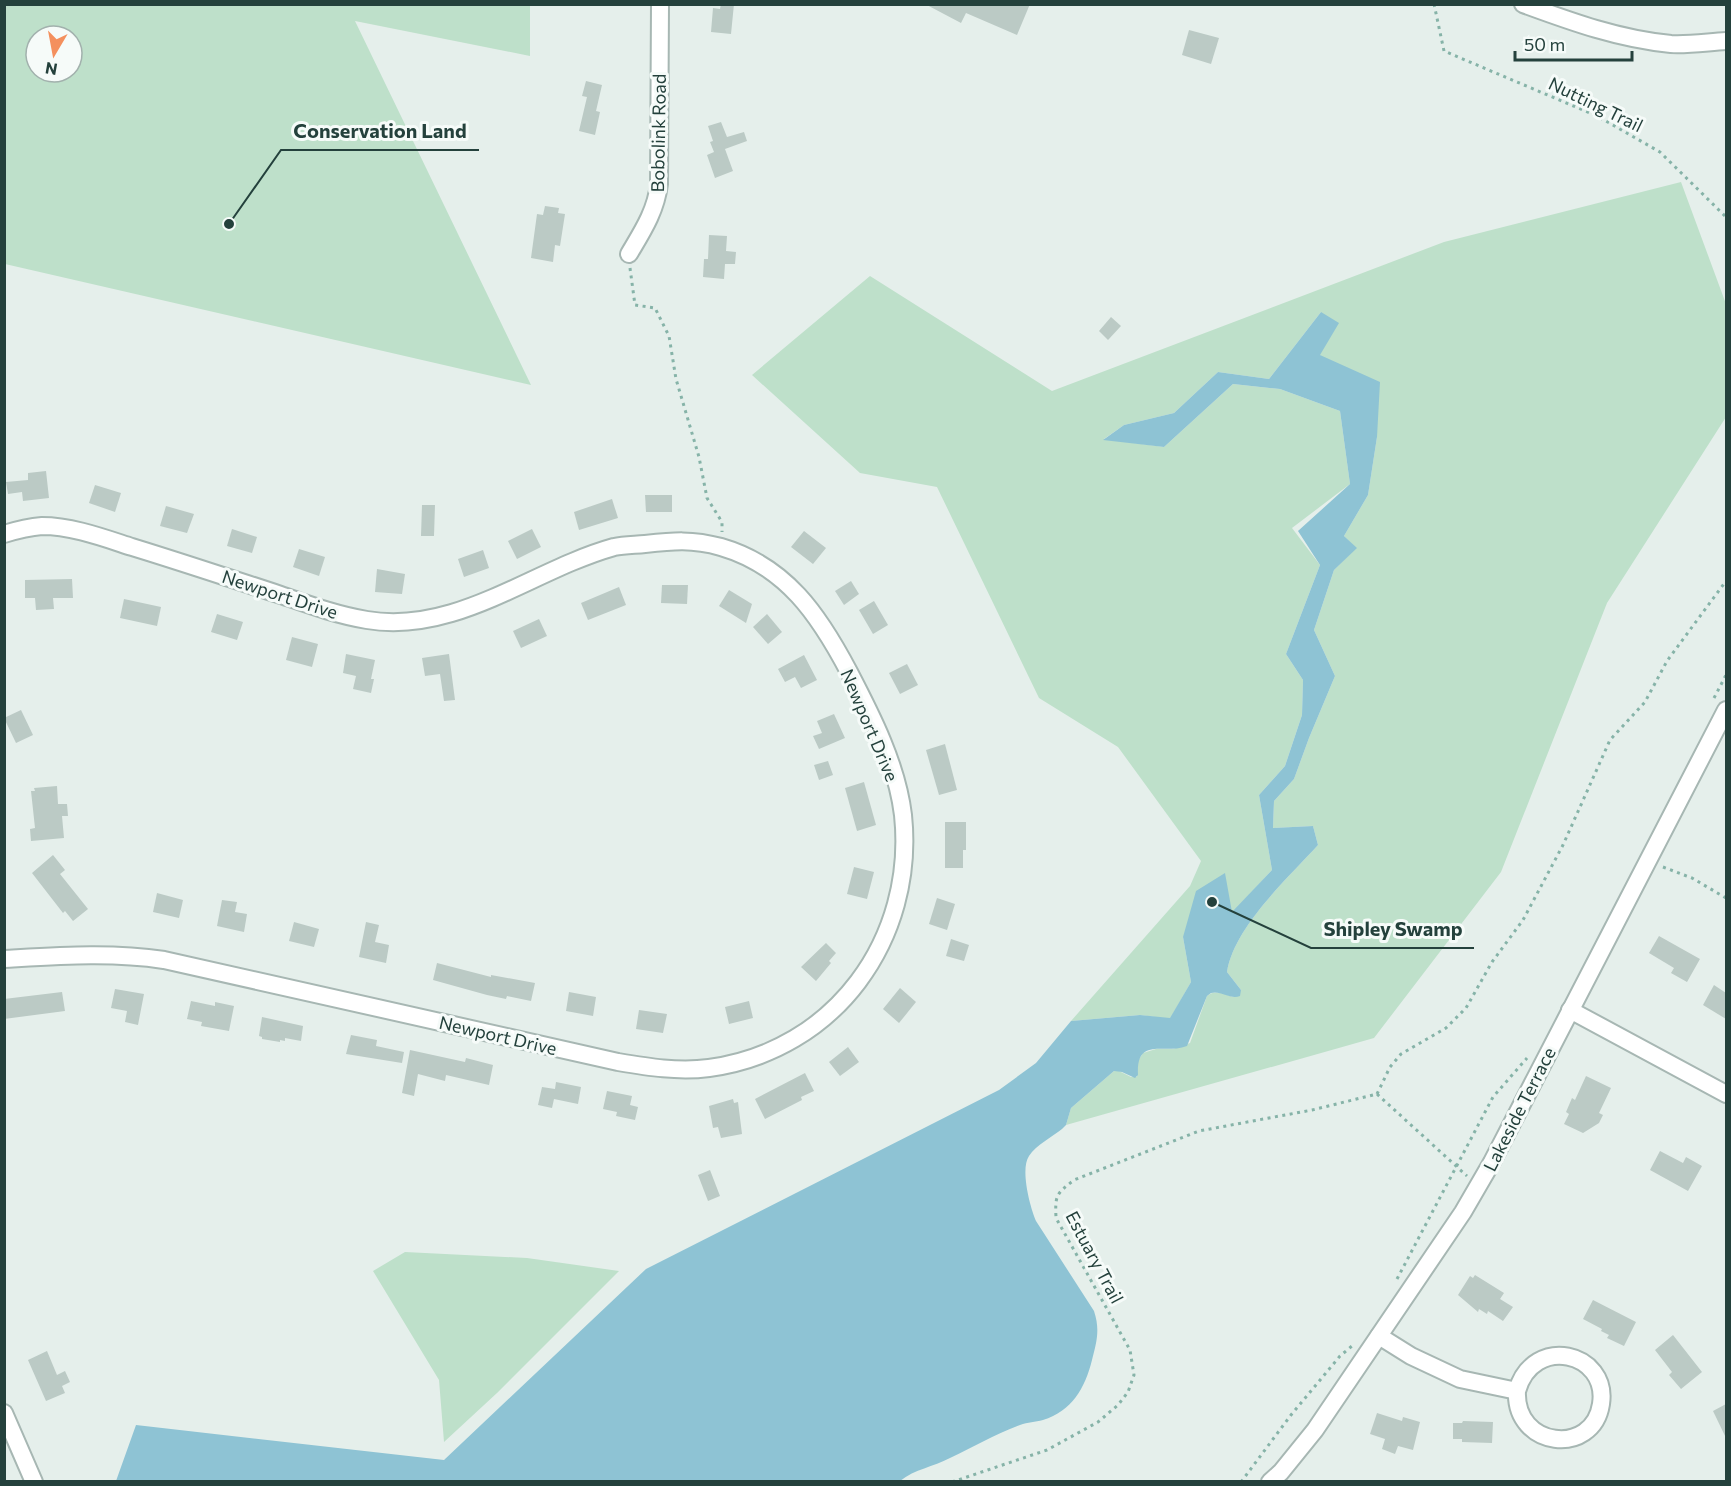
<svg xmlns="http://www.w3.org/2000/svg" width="1731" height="1486" viewBox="0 0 1731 1486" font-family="Commissioner,sans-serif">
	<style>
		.green { fill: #bee0ca; fill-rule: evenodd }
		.water { fill: #8ec3d4 }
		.building { fill: #bbcac5 }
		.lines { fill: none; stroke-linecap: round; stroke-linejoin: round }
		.street-casing { stroke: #a7b7b3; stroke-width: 20 }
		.path { stroke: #86b3a8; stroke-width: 3; stroke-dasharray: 3 4.5; stroke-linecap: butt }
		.street { stroke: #fff; stroke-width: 16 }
		.labels { text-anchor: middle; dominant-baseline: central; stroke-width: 6; stroke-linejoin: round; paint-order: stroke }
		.street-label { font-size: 18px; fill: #24413c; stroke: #f6fbf9 }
		.leader { fill: none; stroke: #24413c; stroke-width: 2 }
		.callout-dot { fill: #24413c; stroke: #f6fbf9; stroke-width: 2 }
		.callout-label { font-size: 20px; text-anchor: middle; font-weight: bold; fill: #24413c; stroke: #f6fbf9; stroke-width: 6; stroke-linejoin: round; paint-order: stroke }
	</style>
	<rect width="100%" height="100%" fill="#e5efeb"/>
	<!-- green -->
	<g class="green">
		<path d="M5,4L530,5V56L355,21L531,385L5,264ZM36,36H72V72H36Z"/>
		<path d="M1681,182L1726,304V417L1607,603L1501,872L1374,1038L1066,1125L1071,1108L1114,1071L1117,1070L1131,1077H1137L1138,1061L1143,1053L1156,1049H1173L1190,1043L1207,996C1215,989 1224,994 1233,997L1241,990L1227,972C1234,927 1288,878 1318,845L1313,826L1273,828L1274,801L1294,779L1309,738L1335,676L1314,630L1334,570L1356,548L1344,536L1368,495L1377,437L1320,355L1321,312L1269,379L1218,372L1174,413L1124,425L1104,439L1164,447L1233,384L1280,389L1340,411L1350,484L1292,528L1320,565L1286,654L1303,680L1302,715L1285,766L1259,795L1272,870L1232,913L1183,937L1191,982L1170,1019L1140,1015L1071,1021L1190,886L1201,861L1118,747L1039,698L937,487L860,473L752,375L870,276L1052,391L1444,242Z"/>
		<polygon points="405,1252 527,1258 619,1271 497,1393 444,1442 439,1380 373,1271"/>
	</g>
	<!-- water -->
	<path class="water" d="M1321,312L1339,323L1320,355L1380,382L1377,437L1368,495L1344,536L1357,548L1334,570L1314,630L1335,676L1309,738L1294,779L1274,801L1273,828L1313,826L1318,845C1288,878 1234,927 1227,972L1241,990L1240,996C1230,1000 1221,990 1211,993L1207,996L1187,1046C1164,1055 1136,1036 1138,1075L1135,1078L1122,1072L1114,1071L1071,1108L1066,1125L1062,1129C1052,1137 1036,1145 1029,1156C1020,1169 1030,1207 1036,1221L1094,1311C1100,1329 1097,1341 1092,1360C1085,1388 1072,1411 1043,1420C1035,1422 1028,1422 1020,1425C996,1434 973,1447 950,1458C933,1467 915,1469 900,1481H116L136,1425L444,1460L646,1269L999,1090L1036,1063L1071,1021L1140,1015L1170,1018L1191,982L1183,937L1196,891L1225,873L1232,912L1272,870L1259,795L1285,766L1302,715L1303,680L1286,654L1320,565L1298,531L1350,484L1340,411L1280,389L1233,384L1164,447L1103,440L1124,425L1174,413L1218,372L1269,379Z"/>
	<!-- building -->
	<g class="building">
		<polygon points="721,4 734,4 731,34 711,32 713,8 720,9"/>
		<polygon points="925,4 1030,4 1017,35 966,13 961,23"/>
		<polygon points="1189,30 1219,38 1211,64 1182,55"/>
		<polygon points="586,81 602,85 596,111 600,112 595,135 579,131 587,97 582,96"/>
		<polygon points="721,122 727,137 744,132 747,141 725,149 733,171 715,178 707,155 714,152 710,142 713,141 708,126"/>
		<polygon points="545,206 559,208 558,213 565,214 560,246 555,245 553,262 531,258 537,214 543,215"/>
		<polygon points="709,235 727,236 726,251 736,252 735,264 725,264 724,279 703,277 704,259 708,259"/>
		<polygon points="1111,317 1121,326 1108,340 1099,331"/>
		<polygon points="46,471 49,498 23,501 22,492 8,494 6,482 28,480 28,473"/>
		<polygon points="95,485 121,493 115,512 89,503"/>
		<polygon points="645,495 672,495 672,512 646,512"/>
		<polygon points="612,499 618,518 579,530 574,512"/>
		<polygon points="422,505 435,505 434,536 421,536"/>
		<polygon points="166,506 194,514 187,533 160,526"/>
		<polygon points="232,529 257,537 252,553 227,546"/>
		<polygon points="532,529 541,547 517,559 508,541"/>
		<polygon points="804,531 826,548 813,564 791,547"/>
		<polygon points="299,549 325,557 319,576 293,567"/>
		<polygon points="483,550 489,568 464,577 458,559"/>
		<polygon points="377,569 405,574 402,594 375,592"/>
		<polygon points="72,579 73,598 53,598 54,609 36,610 35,598 25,598 25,580"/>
		<polygon points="851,581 859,594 844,605 835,591"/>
		<polygon points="662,585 688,585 687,604 661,603"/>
		<polygon points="619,587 626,605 588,620 581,603"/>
		<polygon points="729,590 752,604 746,623 719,606"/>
		<polygon points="124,599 161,607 157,626 120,618"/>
		<polygon points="874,601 888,625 873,634 859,610"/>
		<polygon points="217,614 243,622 237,640 211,632"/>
		<polygon points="767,614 782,632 768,644 753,627"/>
		<polygon points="539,619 547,636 521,648 513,631"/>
		<polygon points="292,637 318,644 312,667 286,660"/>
		<polygon points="346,654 375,660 371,679 374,679 371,693 353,689 356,676 343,673"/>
		<polygon points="449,654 455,700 444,701 440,674 425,676 422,658"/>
		<polygon points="804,655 817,680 801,688 795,677 785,682 778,669"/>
		<polygon points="907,664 918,685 900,694 889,673"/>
		<polygon points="21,710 33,735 16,743 4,718"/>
		<polygon points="834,714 845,738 819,749 813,736 822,733 817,721"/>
		<polygon points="945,744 957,790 939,795 926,750"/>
		<polygon points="828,761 833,775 819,780 814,765"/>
		<polygon points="864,782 876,825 857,831 845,788"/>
		<polygon points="57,786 58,804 67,804 68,816 62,816 64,838 31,841 30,829 35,828 31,791 35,791 34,788"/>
		<polygon points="945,822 966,822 966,850 963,850 963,868 945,868"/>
		<polygon points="53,855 65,870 60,874 88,909 73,921 65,911 63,913 32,873"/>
		<polygon points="854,867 874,872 867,899 847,894"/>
		<polygon points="157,893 183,900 179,918 153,912"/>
		<polygon points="937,898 955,904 947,930 929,924"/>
		<polygon points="222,900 237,902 235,912 247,914 244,932 217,926"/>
		<polygon points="294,922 319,929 314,947 289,941"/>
		<polygon points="366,922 379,925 375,942 389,945 386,963 359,957"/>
		<polygon points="1659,936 1700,959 1687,982 1671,973 1674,968 1649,953"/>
		<polygon points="951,939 969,945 964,961 946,956"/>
		<polygon points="826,943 836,953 829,961 831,963 816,981 801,967"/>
		<polygon points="437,963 491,977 491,975 535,983 531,1001 507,996 506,999 487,995 433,980"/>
		<polygon points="1714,985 1726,993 1726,1019 1703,1005"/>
		<polygon points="900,988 916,1002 899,1023 883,1009"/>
		<polygon points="115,989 144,994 138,1025 125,1022 127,1011 111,1008"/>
		<polygon points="62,992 65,1011 4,1019 4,999"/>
		<polygon points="569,992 596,997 593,1016 566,1011"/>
		<polygon points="191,1001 215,1006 215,1002 234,1006 229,1031 201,1026 202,1022 187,1019"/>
		<polygon points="749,1001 753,1018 729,1024 725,1007"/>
		<polygon points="639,1010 667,1014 663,1033 636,1029"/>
		<polygon points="262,1017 303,1026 301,1041 285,1038 285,1041 280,1040 280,1042 262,1039 262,1037 259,1036"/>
		<polygon points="351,1035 377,1040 376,1046 404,1052 402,1063 346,1054"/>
		<polygon points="848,1047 859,1062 840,1076 829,1062"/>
		<polygon points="410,1050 465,1062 466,1058 493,1065 489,1085 446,1075 445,1081 418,1074 414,1096 402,1093"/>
		<polygon points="805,1073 814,1091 801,1097 802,1100 765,1119 755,1099"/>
		<polygon points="1586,1076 1611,1088 1599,1113 1603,1115 1599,1123 1583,1133 1564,1124 1569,1114 1566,1112 1572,1098 1575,1100"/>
		<polygon points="556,1082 581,1087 578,1104 554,1099 552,1108 538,1105 542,1087 555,1089"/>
		<polygon points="607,1091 632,1096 630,1105 638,1107 635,1120 616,1116 617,1112 603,1109"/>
		<polygon points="733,1099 734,1103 738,1102 742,1134 721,1138 718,1127 713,1128 709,1106"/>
		<polygon points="1660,1151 1683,1163 1686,1157 1702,1166 1688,1191 1650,1170"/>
		<polygon points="710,1170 720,1196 708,1201 698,1175"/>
		<polygon points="1475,1275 1504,1293 1500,1299 1513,1307 1503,1321 1488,1311 1487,1314 1479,1309 1478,1312 1458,1295 1470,1276 1473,1278"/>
		<polygon points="1593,1300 1636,1322 1624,1346 1607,1338 1609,1335 1601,1331 1602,1329 1583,1319"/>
		<polygon points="1673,1335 1702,1372 1681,1389 1669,1375 1672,1372 1655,1350"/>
		<polygon points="47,1351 57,1375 65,1371 70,1382 62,1386 65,1393 46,1401 28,1360"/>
		<polygon points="1726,1404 1726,1438 1713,1411"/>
		<polygon points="1377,1413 1402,1421 1403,1417 1420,1422 1413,1450 1398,1446 1395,1454 1382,1449 1385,1439 1370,1434"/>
		<polygon points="1463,1421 1493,1422 1492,1443 1462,1442 1462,1439 1453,1439 1453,1423 1462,1423"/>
	</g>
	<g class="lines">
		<defs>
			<g id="street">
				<path d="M1523,4C1572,22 1619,39 1671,44C1689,45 1708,42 1726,41"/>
				<path d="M629,254C642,232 656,211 659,184L660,4"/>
				<path d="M4,534C17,530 29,527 42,526C72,526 104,538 132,547C181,562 229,578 278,594C307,604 336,615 367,620C456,635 532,570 614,547C624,545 635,545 645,544C673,541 692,539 721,547C786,566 819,615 849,672C872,716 897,765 903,815C916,939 835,1051 709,1068C678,1072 648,1067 618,1062L164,960C111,952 58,956 4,959"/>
				<polyline points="1570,1010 1726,1094"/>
				<path d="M1379,1336L1411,1356L1460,1379L1517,1391C1514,1448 1593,1457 1601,1404C1609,1352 1533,1334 1517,1391"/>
				<polyline points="4,1413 34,1482"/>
				<polyline points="1270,1482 1281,1472 1315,1430 1463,1212 1492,1162 1726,710"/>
			</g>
		</defs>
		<!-- street casing -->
		<use href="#street" class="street-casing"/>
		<!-- path -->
		<g class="path">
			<polyline points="1434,4 1444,51 1597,116 1660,152 1726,217"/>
			<polyline points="630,268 635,305 655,308 669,336 676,379 699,457 707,498 722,522 722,532"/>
			<polyline points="1714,698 1726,675"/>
			<polyline points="1663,867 1692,878 1726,898"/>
			<polyline points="1377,1094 1390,1067 1401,1054 1446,1028 1466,1008 1492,962 1523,920 1563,845 1610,740 1645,702 1667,661 1726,581"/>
			<polyline points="1377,1094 1467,1176"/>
			<polyline points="1397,1279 1493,1097 1527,1058"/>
			<path d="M952,1482L1047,1450L1098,1422L1118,1405L1128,1392L1134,1375L1130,1350L1056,1218C1055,1195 1056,1194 1074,1180L1199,1131L1312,1110L1377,1094"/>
			<polyline points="1241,1482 1291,1415 1340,1356 1352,1346"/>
		</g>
		<!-- street -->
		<use href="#street" class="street"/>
	</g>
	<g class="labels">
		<!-- street labels -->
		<g class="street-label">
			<text transform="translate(1596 104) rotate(26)">Nutting Trail</text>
			<text transform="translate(658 133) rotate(-89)">Bobolink Road</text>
			<text transform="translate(280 594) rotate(18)">Newport Drive</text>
			<text transform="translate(870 725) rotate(67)">Newport Drive</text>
			<text transform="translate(498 1035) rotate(13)">Newport Drive</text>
			<text transform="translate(1519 1109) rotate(-63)">Lakeside Terrace</text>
			<text transform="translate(1095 1257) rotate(62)">Estuary Trail</text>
		</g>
	</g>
	<!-- callouts -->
	<path class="leader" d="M229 224L281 150H479M1212 902L1311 948H1474"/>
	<g class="callout-dot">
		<circle cx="229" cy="224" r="6"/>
		<circle cx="1212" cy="902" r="6"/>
	</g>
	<g class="callout-label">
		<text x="380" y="138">Conservation Land</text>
		<text x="1393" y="936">Shipley Swamp</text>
	</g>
	<!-- border -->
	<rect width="1731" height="1486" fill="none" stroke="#24413c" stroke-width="12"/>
	<!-- north arrow -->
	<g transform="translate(54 54) rotate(190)"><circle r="28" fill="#f6fbf9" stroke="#a2b1ad" stroke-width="1.5"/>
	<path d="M0-4.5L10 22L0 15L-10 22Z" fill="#f4905e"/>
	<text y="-9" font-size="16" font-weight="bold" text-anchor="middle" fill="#24413c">N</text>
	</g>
	<!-- scale -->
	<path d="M1515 51v9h117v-9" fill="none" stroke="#24413c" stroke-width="3"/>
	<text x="1524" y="51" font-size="18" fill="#24413c" stroke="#f6fbf9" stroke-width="4.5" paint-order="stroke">50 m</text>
</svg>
